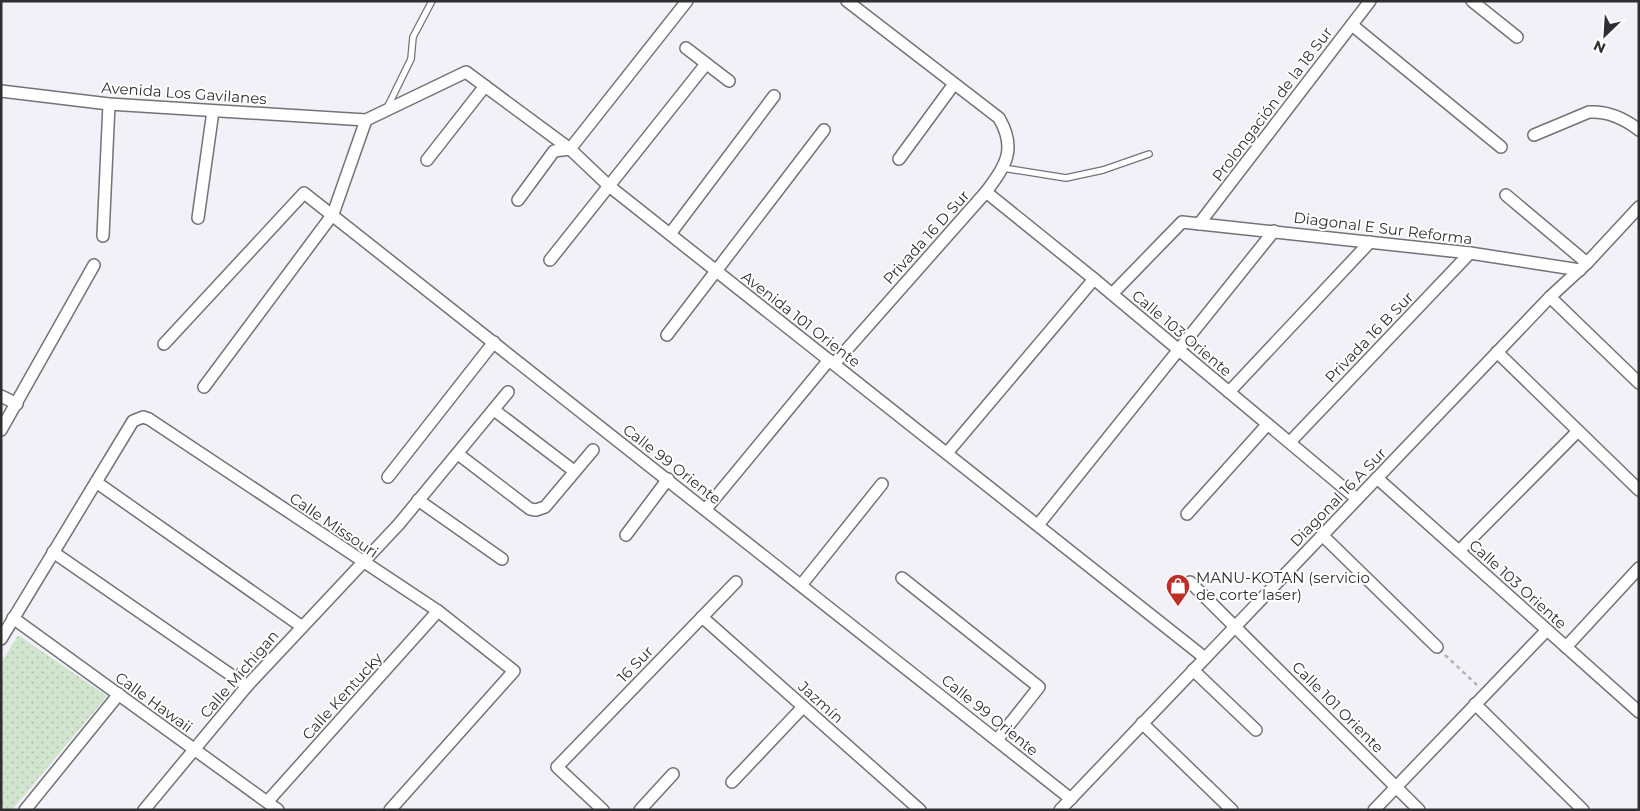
<svg xmlns="http://www.w3.org/2000/svg" width="1640" height="811" viewBox="0 0 1640 811" font-family="Montserrat,sans-serif">
	<style>
		.park { fill: url(#park-dots) }
		.lines { fill: none; stroke-linecap: round; stroke-linejoin: round }
		.lane-casing { stroke: #737277; stroke-width: 8 }
		.street-casing { stroke: #737277; stroke-width: 14 }
		.path { stroke: #b2b2b6; stroke-width: 2.5; stroke-dasharray: 4 4; stroke-linecap: butt }
		.lane { stroke: #fff; stroke-width: 5.5 }
		.street { stroke: #fff; stroke-width: 11 }
		.labels { text-anchor: middle; dominant-baseline: central; stroke-width: 4; stroke-linejoin: round; paint-order: stroke }
		.street-label { font-size: 15px; fill: #2f2f31; stroke: #fff }
		.poi-label { font-size: 15px; fill: #2f2f31; stroke: #fff; text-anchor: start }
	</style>
	<defs>
		<pattern id="park-dots" width="8" height="8" patternUnits="userSpaceOnUse" patternTransform="scale(1.25)"><rect width="8" height="8" fill="#d0e4ce"/><path d="M2 2h.1M6 6h.1" fill="none" stroke="#b3c4b1" stroke-width="1.8" stroke-linecap="round"/></pattern>
	</defs>
	<rect width="100%" height="100%" fill="#f1f1f7"/>
	<!-- park -->
	<polygon class="park" points="18,635 107,696 12,810 1,810 1,664"/>
	<g class="lines">
		<defs>
			<g id="lane">
				<polyline points="387,108 411,59 413,37 432,1"/>
				<polyline points="1003,168 1066,178 1103,170 1149,154"/>
			</g>
			<g id="street">
				<polyline points="1472,1 1517,37"/>
				<polyline points="1352,25 1501,147"/>
				<polyline points="686,48 729,81"/>
				<polyline points="1,91 109,104 366,120 466,72 570,149 609,186 1205,658"/>
				<path d="M1534,135L1589,112C1608,111 1624,118 1639,130"/>
				<polyline points="570,149 687,1"/>
				<polyline points="899,159 954,84"/>
				<polyline points="427,160 485,86"/>
				<polyline points="986,192 1094,279 1357,499"/>
				<polyline points="1506,195 1587,263"/>
				<polyline points="518,200 554,151 570,149"/>
				<polyline points="198,218 213,111"/>
				<polyline points="1199,224 1370,1"/>
				<polyline points="670,234 774,96"/>
				<polyline points="103,236 109,104"/>
				<polyline points="550,260 706,64"/>
				<polyline points="1112,294 1182,222 1470,253 1580,270"/>
				<polyline points="1550,297 1639,383"/>
				<polyline points="667,335 824,130"/>
				<polyline points="164,344 304,193 1071,799"/>
				<polyline points="1497,352 1639,490"/>
				<path d="M834,364L986,192C1006,165 1017,149 999,118L847,1"/>
				<polyline points="204,387 333,214 366,120"/>
				<polyline points="1229,392 1370,242"/>
				<polyline points="1,396 17,404"/>
				<polyline points="494,410 574,471"/>
				<polyline points="1,430 94,265"/>
				<polyline points="1290,442 1470,253"/>
				<polyline points="947,453 1094,279"/>
				<polyline points="458,454 530,509 536,510 545,507 593,450"/>
				<polyline points="388,477 494,342"/>
				<polyline points="1377,478 1639,712"/>
				<polyline points="96,482 301,626"/>
				<polyline points="418,500 502,559"/>
				<polyline points="706,509 829,360"/>
				<polyline points="1187,514 1267,425"/>
				<polyline points="1038,525 1274,231"/>
				<polyline points="626,535 668,479"/>
				<polyline points="1322,535 1437,647"/>
				<polyline points="1459,551 1578,431"/>
				<polyline points="53,552 247,686"/>
				<polyline points="902,578 1039,687 997,740"/>
				<polyline points="1190,582 1419,810"/>
				<polyline points="802,584 882,484"/>
				<polyline points="702,617 920,810"/>
				<polyline points="13,618 278,810"/>
				<polyline points="1,639 133,421 143,417 149,419 438,611 514,671 390,810"/>
				<polyline points="1566,647 1639,568"/>
				<polyline points="1193,670 1256,730"/>
				<polyline points="1475,704 1583,810"/>
				<polyline points="1142,723 1232,810"/>
				<polyline points="732,782 803,707"/>
				<polyline points="268,801 438,611"/>
				<polyline points="25,810 119,694"/>
				<polyline points="144,810 247,686 399,524 508,392"/>
				<polyline points="603,810 557,767 736,582"/>
				<polyline points="640,810 673,774"/>
				<polyline points="1060,810 1550,297 1587,263 1639,207"/>
				<polyline points="1374,810 1547,630"/>
			</g>
		</defs>
		<!-- lane casing -->
		<use href="#lane" class="lane-casing"/>
		<!-- street casing -->
		<use href="#street" class="street-casing"/>
		<!-- path -->
		<polyline class="path" points="1445,655 1477,685"/>
		<!-- lane -->
		<use href="#lane" class="lane"/>
		<!-- street -->
		<use href="#street" class="street"/>
	</g>
	<!-- icons -->
	<defs>
		<symbol id="shop-pin" viewBox="-11 -11 22 30"><path d="M0 17L-7.5 6A9.5 9.5 0 1 1 7.5 6Z" fill="#bd2f27" stroke="#fff"/><path d="M-5-2.5h2.3a2.7 3.5 0 0 1 5.4 0H5L5.5 6h-11ZM-1.5-2.5h3a1.5 2.3 0 0 0-3 0Z" fill="#fff"/></symbol>
	</defs>
	<g fill-rule="evenodd">
		<use href="#shop-pin" x="1164" y="572" width="28" height="38"/>
	</g>
	<g class="labels">
		<!-- street labels -->
		<g class="street-label">
			<text transform="translate(184 93) rotate(4)">Avenida Los Gavilanes</text>
			<text transform="translate(1272 104) rotate(-53)">Prolongación de la 18 Sur</text>
			<text transform="translate(1383 228) rotate(7)">Diagonal E Sur Reforma</text>
			<text transform="translate(926 237) rotate(-48)">Privada 16 D Sur</text>
			<text transform="translate(801 319) rotate(38)">Avenida 101 Oriente</text>
			<text transform="translate(1182 333) rotate(40)">Calle 103 Oriente</text>
			<text transform="translate(1369 337) rotate(-46)">Privada 16 B Sur</text>
			<text transform="translate(672 464) rotate(38)">Calle 99 Oriente</text>
			<text transform="translate(1338 497) rotate(-46)">Diagonal 16 A Sur</text>
			<text transform="translate(334 525) rotate(34)">Calle Missouri</text>
			<text transform="translate(1518 584) rotate(42)">Calle 103 Oriente</text>
			<text transform="translate(635 664) rotate(-46)">16 Sur</text>
			<text transform="translate(239 674) rotate(-49)">Calle Míchigan</text>
			<text transform="translate(342 696) rotate(-48)">Calle Kentucky</text>
			<text transform="translate(154 702) rotate(36)">Calle Hawaii</text>
			<text transform="translate(821 702) rotate(42)">Jazmín</text>
			<text transform="translate(1338 707) rotate(45)">Calle 101 Oriente</text>
			<text transform="translate(990 715) rotate(39)">Calle 99 Oriente</text>
		</g>
		<!-- poi labels -->
		<g class="poi-label">
			<text x="1196" y="577">MANU-KOTAN (servicio<tspan x="1196" dy="17">de corte laser)</tspan></text>
		</g>
	</g>
	<!-- border -->
	<rect width="1640" height="811" fill="none" stroke="#2f2f31" stroke-width="5"/>
	<!-- north arrow -->
	<g transform="translate(1605 35) rotate(205)" stroke="#ffffff" stroke-width="4" paint-order="stroke">
	<path d="M0-4L9 19L0 12L-9 19Z" fill="#2f2f31"/>
	<text y="-8" font-size="14" font-weight="bold" text-anchor="middle" fill="#2f2f31">N</text>
	</g>
</svg>
